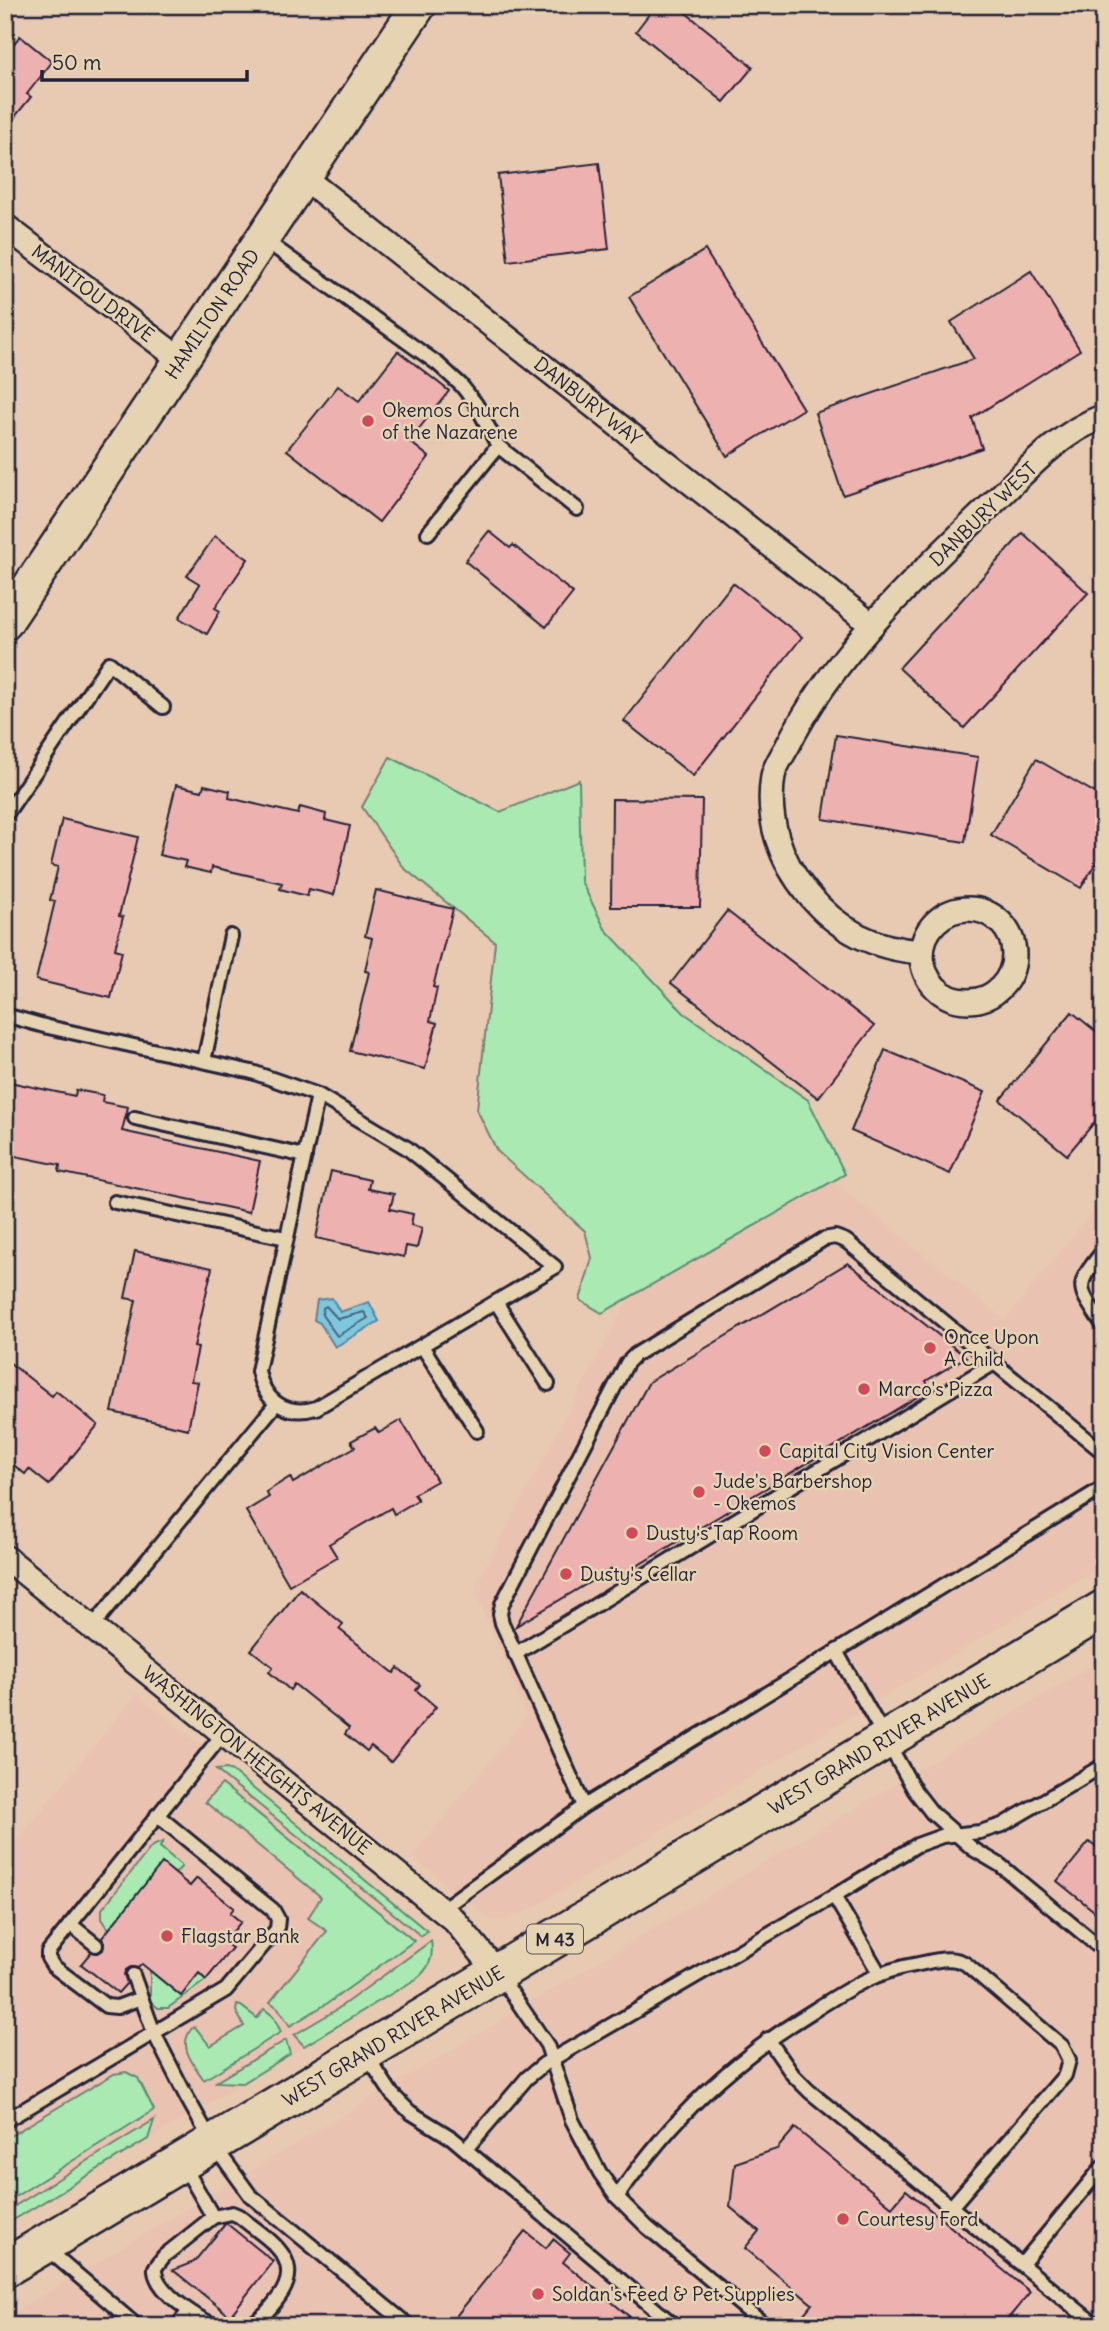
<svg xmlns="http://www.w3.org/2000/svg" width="1109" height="2331" viewBox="0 0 1109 2331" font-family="Delius,sans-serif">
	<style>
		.built { fill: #eac2b1 }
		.green { fill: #aae9b1; stroke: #668676; stroke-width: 2 }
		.water { fill: #7ec7de; stroke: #59859d; stroke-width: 2 }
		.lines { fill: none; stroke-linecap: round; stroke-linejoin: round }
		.shore { stroke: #47647c; stroke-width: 2 }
		.building { fill: #edb1b0; stroke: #22223b; stroke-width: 2 }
		.lane-casing { stroke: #22223b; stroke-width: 18 }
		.street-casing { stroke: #22223b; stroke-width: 28 }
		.secondary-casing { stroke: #22223b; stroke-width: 38 }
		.primary-casing { stroke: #22223b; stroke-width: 42 }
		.lane { stroke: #e6d3b1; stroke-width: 12 }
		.street { stroke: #e6d3b1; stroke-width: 23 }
		.secondary { stroke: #e6d3b1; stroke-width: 33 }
		.primary { stroke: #e6d3b1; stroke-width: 37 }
		.poi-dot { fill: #d1495b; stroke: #e6d3b1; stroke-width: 2.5 }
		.labels { text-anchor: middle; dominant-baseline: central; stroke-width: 5; stroke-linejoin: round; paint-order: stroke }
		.shield { fill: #e6d3b1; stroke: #5d575e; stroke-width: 2 }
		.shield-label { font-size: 18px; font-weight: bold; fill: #22223b }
		.street-label { font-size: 19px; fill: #22223b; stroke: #e6d3b1 }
		.poi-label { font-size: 19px; fill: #22223b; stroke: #e6d3b1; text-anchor: start }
	</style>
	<rect width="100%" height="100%" fill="#e8c9b1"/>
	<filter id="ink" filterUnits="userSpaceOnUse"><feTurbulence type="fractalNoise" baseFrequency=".0143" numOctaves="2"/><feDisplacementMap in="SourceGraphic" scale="14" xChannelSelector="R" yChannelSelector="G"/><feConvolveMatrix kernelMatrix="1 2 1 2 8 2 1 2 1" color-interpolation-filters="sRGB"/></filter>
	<g filter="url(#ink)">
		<!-- built -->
		<g class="built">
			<polygon points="736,1104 1005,1320 1104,1198 1104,1564 539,1904 523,1913 501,1920 489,1918 412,1857 527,1716 478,1597 477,1584 652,1255"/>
			<polygon points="1104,1659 1104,2326 5,2326 5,2318"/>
			<polygon points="137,1694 422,1925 429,1934 432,1945 432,1956 429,1966 416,1979 5,2225 5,1855"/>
		</g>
		<!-- green -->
		<g class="green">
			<polygon points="390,757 500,812 579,780 581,881 605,929 684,1013 808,1100 845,1174 602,1313 580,1300 592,1258 585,1231 497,1151 477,1110 495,942 404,868 362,807"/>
			<polygon points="226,1769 232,1771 427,1931 421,1936 216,1770"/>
			<polygon points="222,1784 414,1941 331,2001 290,2026 278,2008 270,2002 327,1931 308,1918 321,1897 205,1802"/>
			<polygon points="163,1842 160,1847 182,1866 175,1874 162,1864 109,1929 102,1919 102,1909 152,1846"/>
			<path d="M431,1941C434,1958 429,1969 416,1979L304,2046L294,2035L336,2010Z"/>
			<polygon points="150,1971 180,1995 199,1973 206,1980 168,2008 158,2008 150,2001"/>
			<path d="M237,2005L241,2006L257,2018L264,2009L273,2016L281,2032L204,2080C193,2063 177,2047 192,2028L195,2027L210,2046L244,2026L236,2011Z"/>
			<polygon points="286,2040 290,2054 243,2083 216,2082"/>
			<polygon points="126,2072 138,2078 154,2110 5,2203 5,2139 114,2074"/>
			<polygon points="154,2120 148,2139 5,2225 5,2212"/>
		</g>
		<!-- water -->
		<polygon class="water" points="332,1298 340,1312 369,1302 379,1321 335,1347 320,1323 314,1320 317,1300"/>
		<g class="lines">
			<!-- shore -->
			<polygon class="shore" points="326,1306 338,1319 364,1312 368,1318 337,1336 322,1315 323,1308"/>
		</g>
		<!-- building -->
		<g class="building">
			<polygon points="656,5 676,5 753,67 724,102 636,31"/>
			<polygon points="20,36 52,62 27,94 31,97 5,129 5,55"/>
			<polygon points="599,163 609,249 508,261 498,175"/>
			<polygon points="705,250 803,409 727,456 629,297"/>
			<polygon points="1031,271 1080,350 972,418 982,448 843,495 815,413 974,359 951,322"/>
			<polygon points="398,351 449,391 409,441 429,457 379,522 287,450 338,386 359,401"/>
			<polygon points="489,531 510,548 513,545 573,593 546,627 465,561"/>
			<polygon points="1023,533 1088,593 964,728 899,668"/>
			<polygon points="215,536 248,559 215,608 220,611 207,634 179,618 200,584 187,576"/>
			<polygon points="733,583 802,637 693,776 624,721"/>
			<polygon points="836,735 978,757 965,842 823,819"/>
			<polygon points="1036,759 1104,798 1104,849 1081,888 991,835"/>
			<polygon points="176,785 202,791 204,785 230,791 229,798 298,814 300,807 326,814 325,820 350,826 334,895 309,889 307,896 280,889 282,883 212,867 211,873 184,867 186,861 159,855"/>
			<polygon points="612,799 702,800 700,907 611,907"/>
			<polygon points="62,819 138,837 119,916 123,917 115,949 122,951 111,998 36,980 55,901 50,900 58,867 51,865"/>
			<polygon points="376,890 453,909 433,987 437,988 430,1021 437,1023 425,1069 350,1051 369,972 365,971 372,938 365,936"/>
			<polygon points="727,911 874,1026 818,1098 671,983"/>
			<polygon points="1072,1012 1104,1038 1104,1111 1067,1155 1000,1100"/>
			<polygon points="885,1050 985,1092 950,1174 851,1131"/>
			<polygon points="5,1081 75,1096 76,1090 103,1095 102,1102 128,1107 122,1131 260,1161 249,1212 59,1172 60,1165 5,1154"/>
			<polygon points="331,1171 370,1180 368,1189 394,1194 390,1209 413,1214 411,1225 422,1228 417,1248 406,1246 404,1257 316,1238"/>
			<polygon points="135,1251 212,1268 194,1347 198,1348 191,1381 198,1382 188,1429 112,1412 136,1300 125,1298"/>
			<polygon points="848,1263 966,1357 926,1381 930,1389 617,1578 612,1569 516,1626 649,1382"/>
			<polygon points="5,1359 52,1396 56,1391 98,1425 49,1485 29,1469 25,1474 5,1458"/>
			<polygon points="401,1420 437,1481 414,1494 418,1500 394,1514 391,1508 329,1544 337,1557 289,1585 246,1511 269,1497 266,1492 290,1477 293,1483 355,1447 351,1441 375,1428 379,1433"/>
			<polygon points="300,1589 343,1624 339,1629 394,1673 398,1668 420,1685 416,1690 436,1707 391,1762 371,1746 367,1751 345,1734 349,1728 294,1684 290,1690 269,1672 273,1667 251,1650"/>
			<polygon points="1089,1842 1104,1853 1104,1919 1057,1881"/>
			<polygon points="162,1863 190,1886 197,1878 234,1908 230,1913 241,1922 224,1942 232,1948 206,1980 199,1973 181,1996 142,1964 138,1968 131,1967 126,1970 124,1974 127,1983 118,1993 81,1964 91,1952 98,1953 103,1950 104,1943 102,1938"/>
			<polygon points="795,2128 892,2207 906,2190 1030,2292 1002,2326 794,2326 812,2304 745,2248 759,2231 730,2207 735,2163 777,2149"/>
			<polygon points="226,2223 273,2261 230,2316 173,2270 194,2262"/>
			<polygon points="525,2231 546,2248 553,2239 570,2253 563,2262 641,2326 448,2326"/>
		</g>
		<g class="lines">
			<defs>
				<g id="lane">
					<polyline points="263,239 438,364 461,385 476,404 498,446 577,509"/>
					<polyline points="428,533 498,446"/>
					<polyline points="5,816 109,663 163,707"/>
					<path d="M5,1015L48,1027L252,1072L318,1095L407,1148L555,1267L316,1408C286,1417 264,1401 258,1371L318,1095"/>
					<polyline points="204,1061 231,936"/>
					<polyline points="135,1118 305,1156"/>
					<polyline points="115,1202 286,1238"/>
					<path d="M1104,1250C1072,1289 1078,1286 1104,1327"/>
					<polyline points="496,1302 548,1384"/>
					<polyline points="422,1346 477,1431"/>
					<polyline points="92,1627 276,1404"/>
					<polyline points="836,1651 915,1791 932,1813 973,1849 1000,1865 1104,1951"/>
					<polyline points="515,1654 996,1362"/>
					<polyline points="584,1806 502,1623 500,1614 502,1604 627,1363 635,1355 824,1239 835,1237 846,1241 1104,1453"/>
					<polyline points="834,1896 879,1973"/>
					<polyline points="442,1909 584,1806 1104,1487"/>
					<polyline points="70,1924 96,1945"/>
					<polyline points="133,1975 154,2033 186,2096 213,2144 250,2195 409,2326"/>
					<polyline points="500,1976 547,2045 572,2120 600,2173 617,2197 647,2227 766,2326"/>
					<polyline points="141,1998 117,2007 106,2006 53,1966 48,1958 48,1952 223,1734"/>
					<polyline points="768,2039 793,2075 809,2091 1097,2326"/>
					<polyline points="367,2056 392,2094 410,2112 452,2138 675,2326"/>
					<polyline points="5,2121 226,1990 277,1929 278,1919 273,1910 157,1815"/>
					<polyline points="466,2149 527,2078 544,2064 834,1896 917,1845 942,1836 980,1832 1002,1825 1104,1765"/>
					<polyline points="184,2166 213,2217"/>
					<path d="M617,2197C673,2117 730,2062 813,2011C849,1988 876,1971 919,1964C934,1961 952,1955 966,1964L1062,2046L1069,2060L1065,2075L951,2207"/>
					<polyline points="46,2248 137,2326"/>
					<polyline points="1022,2264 1104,2165"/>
					<polyline points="177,2326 189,2311"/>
					<path d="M217,2326C198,2319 153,2290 155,2268L164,2256L213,2217L232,2213L239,2216C265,2238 307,2258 279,2297C270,2309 262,2319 247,2326"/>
				</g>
				<g id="street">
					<polyline points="303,177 872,625"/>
					<polyline points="5,226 181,360"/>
					<circle cx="968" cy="955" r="46"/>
					<path d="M922,952C875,949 838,931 808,894C780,861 766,819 773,776C775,766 782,756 787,747C834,653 917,576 992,504C1025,472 1059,433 1104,416"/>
					<polyline points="5,1557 454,1920 498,1973"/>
				</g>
				<polyline id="secondary" points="5,623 419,5"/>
				<polyline id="primary" points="5,2268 1104,1609"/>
			</defs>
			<!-- lane casing -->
			<use href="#lane" class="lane-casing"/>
			<!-- street casing -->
			<use href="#street" class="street-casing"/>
			<!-- secondary casing -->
			<use href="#secondary" class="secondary-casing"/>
			<!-- primary casing -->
			<use href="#primary" class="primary-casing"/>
			<!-- lane -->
			<use href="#lane" class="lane"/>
			<!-- street -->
			<use href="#street" class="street"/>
			<!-- secondary -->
			<use href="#secondary" class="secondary"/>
			<!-- primary -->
			<use href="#primary" class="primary"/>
		</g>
	</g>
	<!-- markers -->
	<g class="poi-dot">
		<circle cx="368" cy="421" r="7"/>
		<circle cx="930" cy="1348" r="7"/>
		<circle cx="864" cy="1389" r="7"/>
		<circle cx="765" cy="1451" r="7"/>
		<circle cx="699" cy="1492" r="7"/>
		<circle cx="632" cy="1533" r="7"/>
		<circle cx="566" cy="1574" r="7"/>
		<circle cx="167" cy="1936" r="7"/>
		<circle cx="843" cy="2219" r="7"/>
		<circle cx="538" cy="2294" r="7"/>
	</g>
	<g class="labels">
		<!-- shield labels -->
		<rect class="shield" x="527" y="1924.5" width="56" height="29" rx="5"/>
		<g class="shield-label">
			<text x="555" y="1939">M 43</text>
		</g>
		<!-- street labels -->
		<g class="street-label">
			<text transform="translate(93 293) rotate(37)">MANITOU DRIVE</text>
			<text transform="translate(212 314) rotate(-56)">HAMILTON ROAD</text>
			<text transform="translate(588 401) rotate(38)">DANBURY WAY</text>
			<text transform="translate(983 514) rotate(-44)">DANBURY WEST</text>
			<text transform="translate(879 1744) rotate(-31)">WEST GRAND RIVER AVENUE</text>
			<text transform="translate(257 1760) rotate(39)">WASHINGTON HEIGHTS AVENUE</text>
			<text transform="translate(393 2036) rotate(-31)">WEST GRAND RIVER AVENUE</text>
		</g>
		<!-- poi labels -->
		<g class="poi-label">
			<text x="382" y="410">Okemos Church<tspan x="382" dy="22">of the Nazarene</tspan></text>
			<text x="944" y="1337">Once Upon<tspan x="944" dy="22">A Child</tspan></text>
			<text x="878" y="1389">Marco's Pizza</text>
			<text x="779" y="1451">Capital City Vision Center</text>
			<text x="713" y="1481">Jude's Barbershop<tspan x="713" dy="22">- Okemos</tspan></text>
			<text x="646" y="1533">Dusty's Tap Room</text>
			<text x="580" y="1574">Dusty's Cellar</text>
			<text x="181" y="1936">Flagstar Bank</text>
			<text x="857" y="2219">Courtesy Ford</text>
			<text x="552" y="2294">Soldan's Feed &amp; Pet Supplies</text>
		</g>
	</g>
	<!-- margin -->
	<rect width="1109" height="2331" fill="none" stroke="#e6d3b1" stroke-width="28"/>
	<rect x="14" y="14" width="1081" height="2303" fill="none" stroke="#22223b" stroke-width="2.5" filter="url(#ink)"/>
	<!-- scale -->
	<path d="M42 70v10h205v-10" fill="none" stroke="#22223b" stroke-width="3.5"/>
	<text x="52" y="70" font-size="21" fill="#22223b" stroke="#e6d3b1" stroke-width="5" paint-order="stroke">50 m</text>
</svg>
